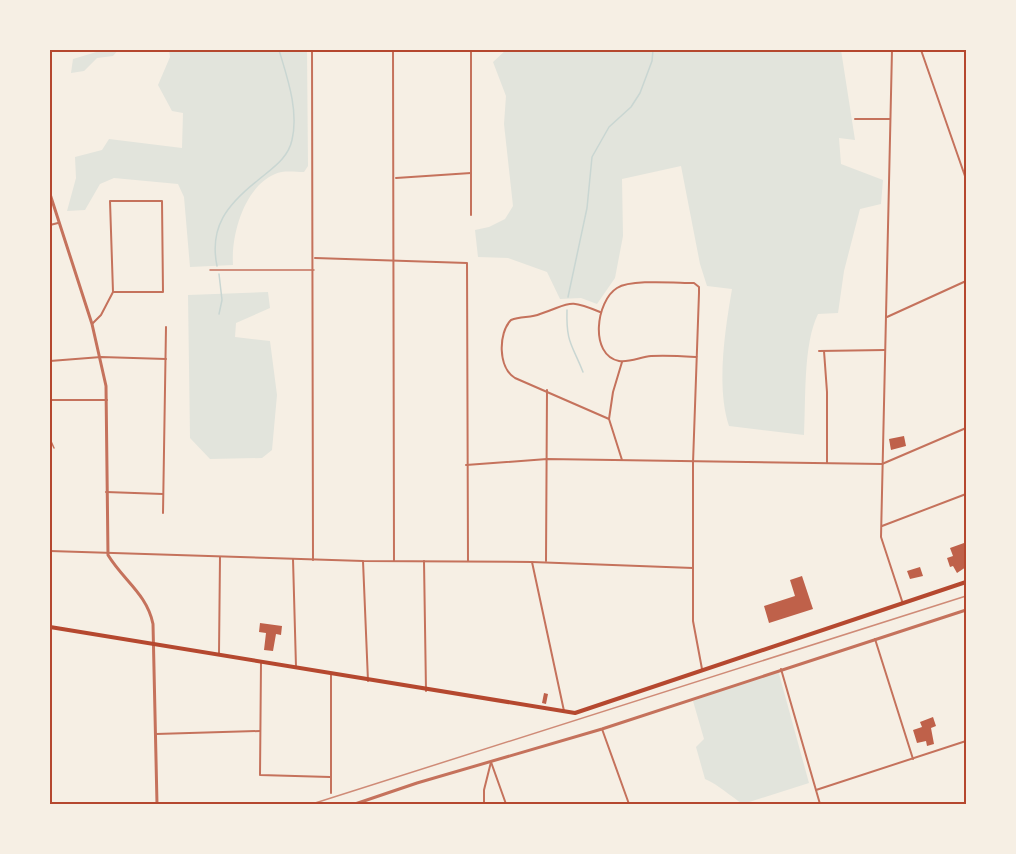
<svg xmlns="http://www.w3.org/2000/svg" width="1016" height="854" viewBox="0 0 1016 854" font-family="'Varela Round',sans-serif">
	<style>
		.green { fill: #e2e4dc }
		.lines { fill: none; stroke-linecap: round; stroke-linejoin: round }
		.stream { stroke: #c9d6d2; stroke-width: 1.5 }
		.building { fill: #bf614a }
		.service { stroke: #c5725c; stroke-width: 1.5 }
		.minor { stroke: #c5725c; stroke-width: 2 }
		.tertiary { stroke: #c5725c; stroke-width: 3 }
		.secondary { stroke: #b5482f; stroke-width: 4 }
		.rail { stroke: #cf8b77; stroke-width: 1.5 }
		.neatline { fill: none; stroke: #b5482f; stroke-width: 2 }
	</style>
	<rect width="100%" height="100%" fill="#f6efe4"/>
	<!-- green -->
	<g class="green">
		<polygon points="103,50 118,50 113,56 97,58 84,71 71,73 73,59"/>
		<path d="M169,50H307L308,166L304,172C295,172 283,170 275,174C244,187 231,235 233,265L190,267L184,197L178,184L114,178L100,184L85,210L67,211L76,178L75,157L102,150L109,139L182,148L183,113L172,111L158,85L170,57Z"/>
		<path d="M506,50H841L855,140L839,138L841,164L883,180L881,204L860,209L844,271L838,313L818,314C803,344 806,400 804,435L729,426C716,387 725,330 732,289L707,286L700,264L681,166L622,179L623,236L615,278L597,304L581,298L560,299L547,272L508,258L478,257L475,230L489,227L505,219L513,206L504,124L506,96L493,62Z"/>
		<polygon points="268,292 270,308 236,323 235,337 270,341 277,395 272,450 262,458 210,459 190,438 188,295"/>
		<path d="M778,670L809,783L743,804C730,796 719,785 705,779L696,747L704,739L693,701Z"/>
	</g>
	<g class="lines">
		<!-- stream -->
		<g class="stream">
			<path d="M217,266C209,227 227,205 257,181C271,169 288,159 292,140C299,110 287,77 279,50"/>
			<polyline points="568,297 587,208 592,157 609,127 631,107 640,93 652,61 653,50"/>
			<path d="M567,310C566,343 572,344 583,372"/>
			<polyline points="219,314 222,300 219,274"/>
		</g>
	</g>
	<!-- building -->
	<g class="building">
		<polygon points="904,436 906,446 891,450 889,439"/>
		<polygon points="964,543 966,567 957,573 953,566 950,567 947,558 953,556 950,548"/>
		<polygon points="920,567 923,576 910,579 907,571"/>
		<polygon points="802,576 813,609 769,623 764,606 795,596 790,580"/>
		<polygon points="260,623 282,626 281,635 276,634 273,651 264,650 266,633 259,632"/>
		<polygon points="544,693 548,694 546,704 542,703"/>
		<polygon points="933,717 936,726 931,728 934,744 927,746 926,741 917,743 913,730 922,727 920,722"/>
	</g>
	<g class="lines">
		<!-- service -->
		<g class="service">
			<polyline points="210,270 314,270"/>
			<polyline points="50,439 54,448"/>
		</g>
		<!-- minor -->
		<g class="minor">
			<polyline points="312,50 313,560"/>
			<polyline points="393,50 394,561"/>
			<polyline points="471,50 471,215"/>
			<polyline points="892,50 881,537 903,604"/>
			<polyline points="921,50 966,179"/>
			<polyline points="855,119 890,119"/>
			<polyline points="396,178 471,173"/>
			<polyline points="50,225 58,223"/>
			<polyline points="315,258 467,263 468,561"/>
			<path d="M600,312C566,298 571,304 540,314C531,318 521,316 511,320C498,333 498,368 515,378L609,419"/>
			<polyline points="887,317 966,281"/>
			<polyline points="92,324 101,315 113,292 110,201 162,201 163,292 113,292"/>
			<polyline points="819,351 885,350"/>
			<polyline points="824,351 827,392 827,463"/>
			<path d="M697,357C681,356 666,355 651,356C641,357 628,363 619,361C589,355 596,301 617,288C631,279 676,283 694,283L699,287V293L693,463V621L702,669"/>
			<polyline points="50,361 101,357 166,359"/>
			<polyline points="50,400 107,400"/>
			<polyline points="622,460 609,419 613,392 622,362"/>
			<polyline points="466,465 547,459 882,464 966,428"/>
			<polyline points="106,492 163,494"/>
			<polyline points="163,513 166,327"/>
			<polyline points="882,526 966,494"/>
			<polyline points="50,551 363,561 532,562 693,568"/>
			<polyline points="293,559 296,667"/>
			<polyline points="363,561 368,681"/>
			<polyline points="424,561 426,691"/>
			<polyline points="546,561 547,390"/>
			<polyline points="532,562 564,711"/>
			<polyline points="875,639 913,759"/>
			<polyline points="219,653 220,557"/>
			<polyline points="261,663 260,775 330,777"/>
			<polyline points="781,669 820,804"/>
			<polyline points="331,674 331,793"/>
			<polyline points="602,729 629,804"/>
			<polyline points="156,734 260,731"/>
			<polyline points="491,762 506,804"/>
			<polyline points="816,790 966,741"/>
			<polyline points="484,804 484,790 491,762"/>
		</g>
		<!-- tertiary -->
		<g class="tertiary">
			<path d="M50,194L92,324L106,386L108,555C123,580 147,594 153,624L157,804"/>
			<polyline points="355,804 417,783 602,729 966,610"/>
		</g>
		<!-- secondary -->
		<polyline class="secondary" points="50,627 575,713 966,582"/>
		<!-- rail -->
		<polyline class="rail" points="312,804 966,596"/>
	</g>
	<!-- border -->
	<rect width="1016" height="854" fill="none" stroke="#f6efe4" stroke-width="102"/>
	<rect x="51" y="51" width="914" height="752" class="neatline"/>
</svg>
